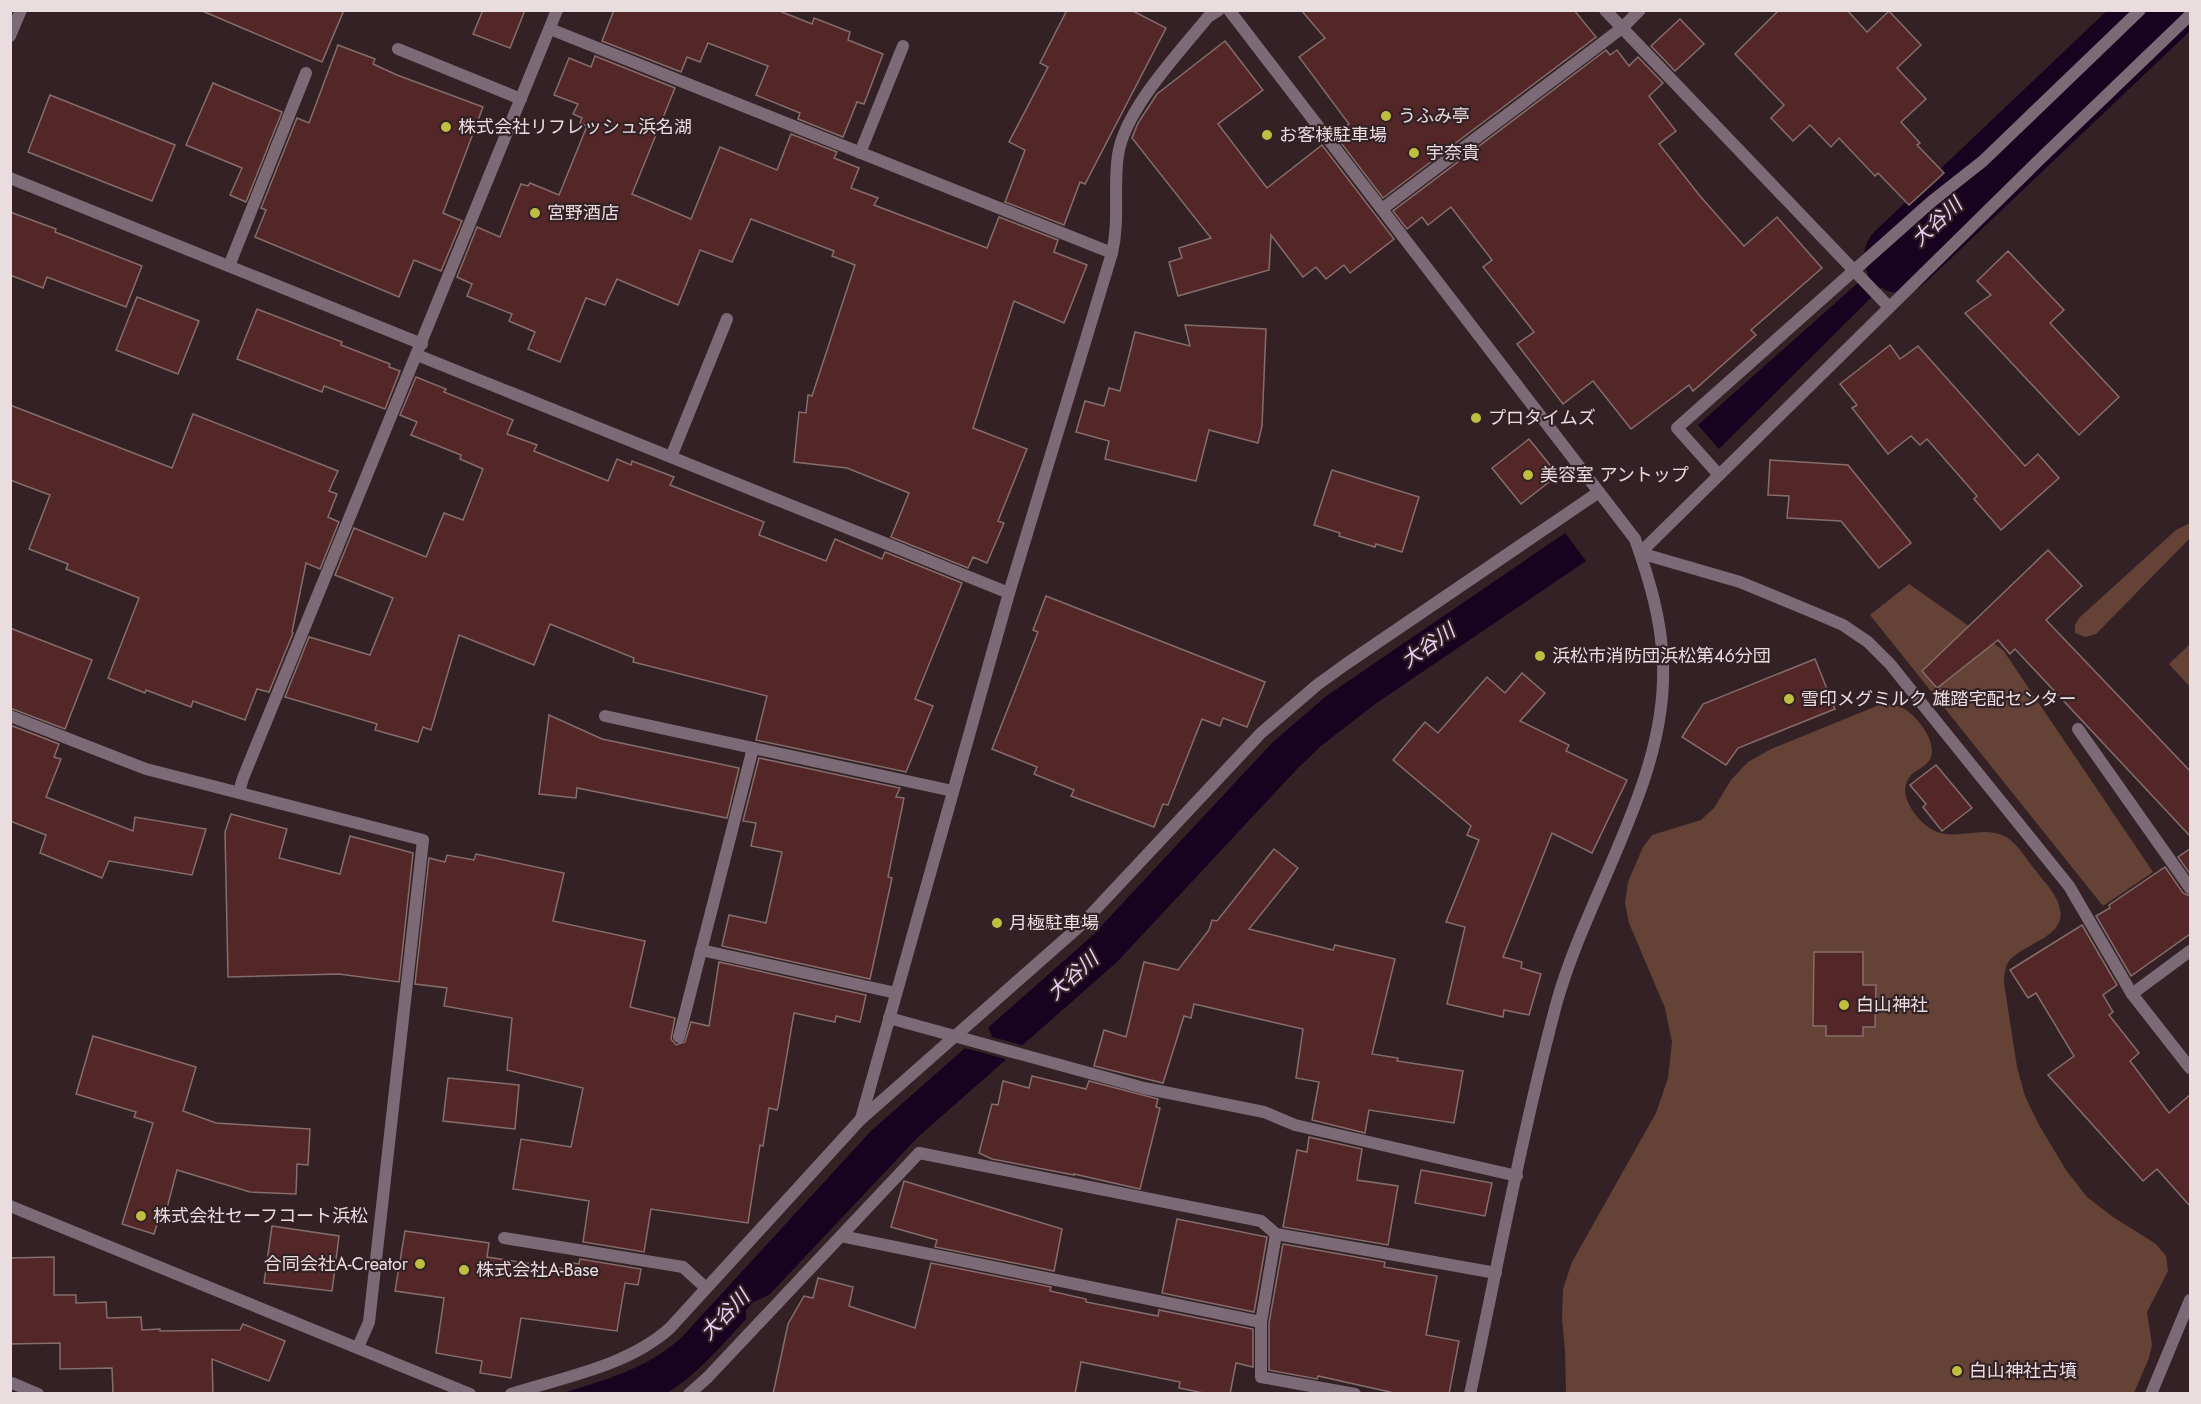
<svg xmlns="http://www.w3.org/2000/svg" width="2201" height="1404" viewBox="0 0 2201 1404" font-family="Jost,'Noto Sans JP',sans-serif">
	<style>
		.green { fill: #644336 }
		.water { fill: #17021f }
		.pier { fill: #332126 }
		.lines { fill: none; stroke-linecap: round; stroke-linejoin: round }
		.river { stroke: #17021f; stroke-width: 72 }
		.building { fill: #532727; stroke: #856d6c; stroke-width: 1.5 }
		.service { stroke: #7d6a77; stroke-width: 12 }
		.minor { stroke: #7d6a77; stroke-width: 12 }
		.tertiary { stroke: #7d6a77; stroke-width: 12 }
		.poi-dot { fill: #c0be41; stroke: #332126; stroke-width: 2 }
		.labels { text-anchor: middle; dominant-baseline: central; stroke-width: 4.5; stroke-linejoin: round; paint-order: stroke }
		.poi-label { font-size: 18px; fill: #eadde0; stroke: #332126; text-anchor: start }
		.water-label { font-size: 20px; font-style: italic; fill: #ebd1f7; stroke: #332126 }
	</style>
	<rect width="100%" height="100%" fill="#332126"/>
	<!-- green -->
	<g class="green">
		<polygon points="2190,523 2190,538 2096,634 2085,637 2075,633 2075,625 2079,618 2176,530"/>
		<polygon points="1909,584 2003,650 2153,872 2103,906 1870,615"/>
		<polygon points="2190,644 2190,687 2169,664"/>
		<path d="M1890,704C1894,705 1899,706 1903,708C1916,715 1937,741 1931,757C1928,766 1917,769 1911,775C1897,791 1911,811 1923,823C1951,848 1978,822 2006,837C2018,844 2027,860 2036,871C2045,883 2057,894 2060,909C2066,938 2023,943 2009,961C2005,967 2004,975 2004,983L2017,1067L2025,1096L2039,1125L2066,1170L2087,1197L2113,1217L2156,1244L2166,1256L2168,1271L2147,1312L2152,1345L2149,1358L2134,1393H1566L1565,1351L1562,1319L1563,1289L1572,1262L1656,1113L1668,1078L1672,1042L1665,1008L1629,923L1625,903L1628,882L1643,847L1652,835L1701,820L1714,808L1731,780L1748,762L1771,749L1879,705Z"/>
	</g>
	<!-- water -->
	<g class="water">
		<polygon points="1967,186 1975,194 1719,449 1698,425"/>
		<path d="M1565,533L1586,561L1375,704L1321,746L1297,769L1117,962L918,1137L769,1295L753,1302L746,1310V1319C721,1346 698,1374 667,1393L561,1394C606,1379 645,1370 681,1338L871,1131L1092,936L1272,743L1325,697Z"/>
	</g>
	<!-- pier -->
	<polygon class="pier" points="987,1024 992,1037 1025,1046 1009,1060 961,1047"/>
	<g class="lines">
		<!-- river -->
		<polyline class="river" points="1900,257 2160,10"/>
	</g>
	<!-- building -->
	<g class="building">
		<polygon points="200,10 344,10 322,62"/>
		<polygon points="483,10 525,10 510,48 473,34"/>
		<polygon points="614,10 777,10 812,24 814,18 850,32 848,40 883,54 864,104 857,102 843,137 798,119 800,113 756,95 768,66 708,43 700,62 687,57 681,72 602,41"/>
		<polygon points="1067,10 1131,10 1166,28 1085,184 1080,182 1064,225 1005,202 1025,150 1009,142 1048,67 1040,63"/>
		<polygon points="1301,10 1574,10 1596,37 1383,198 1335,135 1349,124 1299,57 1325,38"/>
		<polygon points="1779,10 1847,10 1867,32 1889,11 1921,45 1897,68 1926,99 1901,122 1920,143 1917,145 1944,173 1909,205 1878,173 1875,176 1839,138 1831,147 1810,125 1793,141 1771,118 1784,105 1735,54"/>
		<polygon points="1680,19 1704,44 1675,71 1651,46"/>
		<polygon points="1225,41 1263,90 1218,124 1267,188 1322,145 1394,239 1350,273 1344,265 1326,279 1316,267 1303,277 1271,235 1269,270 1178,296 1169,262 1182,258 1179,248 1211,238 1132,138 1138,123 1157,94"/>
		<polygon points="338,45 375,59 373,64 397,75 483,107 443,213 462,221 441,271 414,260 399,297 255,237 266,210 261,208 297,118 309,123"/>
		<polygon points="1606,50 1610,55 1617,50 1629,66 1638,57 1663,83 1649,96 1676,131 1659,144 1700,196 1744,246 1777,217 1822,268 1751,330 1756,335 1693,391 1689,385 1631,429 1593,381 1563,404 1517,344 1534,332 1483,267 1492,260 1451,207 1428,225 1422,217 1407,229 1393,211"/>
		<polygon points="595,56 675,88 632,194 691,219 720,147 777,170 791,134 837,152 834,158 859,168 851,188 878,198 874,205 987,248 999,217 1058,240 1054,252 1087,265 1064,323 1014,301 973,428 1027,449 998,521 1004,523 987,563 973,557 968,568 891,537 909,493 847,468 794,462 799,412 806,413 808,395 812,396 855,265 832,256 834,251 751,219 732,262 700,250 678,305 617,279 605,305 586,298 560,362 528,349 535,332 509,321 512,314 467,296 472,284 457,277 477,227 500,237 521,184 528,186 530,183 559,195 587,126 580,123 582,118 573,114 578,104 554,95 569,58 591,67"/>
		<polygon points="213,83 282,112 246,202 230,195 242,168 186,145"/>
		<polygon points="50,95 175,145 152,201 28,152"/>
		<polygon points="10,212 56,229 55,232 142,266 126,307 47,277 43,288 10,275"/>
		<polygon points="2008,251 2064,310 2050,323 2119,397 2079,435 1965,313 1991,295 1977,281"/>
		<polygon points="137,297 199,321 178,374 116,350"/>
		<polygon points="257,309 342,342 341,345 390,364 389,367 400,371 385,409 324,386 322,392 237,359"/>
		<polygon points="1185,325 1266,329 1262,426 1258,443 1209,430 1196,481 1105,459 1109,441 1076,432 1085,401 1104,406 1109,388 1120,391 1135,332 1190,346"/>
		<polygon points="1890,345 1900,359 1918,346 2025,466 2038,454 2059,478 2001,530 1974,499 1977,496 1927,439 1920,445 1911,436 1888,454 1852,408 1857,405 1840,384"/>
		<polygon points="416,377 446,389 444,392 513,420 507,434 537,445 534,451 608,481 617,459 631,465 632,461 674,477 670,485 764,522 759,535 826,561 835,539 882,559 885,552 962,583 915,699 933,706 906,772 756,740 767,696 633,662 634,658 550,624 534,665 459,635 431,730 423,727 418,742 375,730 377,724 285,697 309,637 370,655 393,598 335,575 354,528 426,557 444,513 463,520 483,469 460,459 461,455 411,435 417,422 400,415"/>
		<polygon points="10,405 172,468 193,414 338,471 329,491 337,494 328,517 339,522 320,569 306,563 292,632 293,633 269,692 257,689 245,720 193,701 191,707 146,690 145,693 108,678 139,598 66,569 68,564 29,549 50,495 10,480"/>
		<polygon points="1529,439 1558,475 1521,504 1492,468"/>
		<polygon points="1770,460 1848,465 1911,543 1879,568 1841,521 1787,518 1789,496 1768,495"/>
		<polygon points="1332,470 1419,497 1402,552 1376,544 1375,547 1339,536 1340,533 1314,525"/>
		<polygon points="2048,550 2082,586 2046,620 2190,771 2190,836 2015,649 2010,654 1998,640 1937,688 1922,671"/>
		<polygon points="1046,596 1265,682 1247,727 1223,718 1220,726 1202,719 1168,805 1163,804 1154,827 1071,796 1074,790 1034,774 1037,767 992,749 1038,632 1033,630"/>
		<polygon points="10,628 92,660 65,729 10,708"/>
		<polygon points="1815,659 1835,709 1738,748 1726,765 1682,737 1703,704"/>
		<polygon points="1522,673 1545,693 1520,721 1569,745 1566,751 1627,780 1592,853 1552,833 1503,957 1522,962 1521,968 1541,974 1529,1015 1504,1010 1503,1017 1447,1004 1465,927 1446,922 1479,840 1467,835 1471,826 1393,760 1425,722 1438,733 1487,677 1505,693"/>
		<polygon points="549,715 602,739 739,768 727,818 577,788 576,798 539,794"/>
		<polygon points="10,725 59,744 54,757 61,759 46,797 133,831 135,817 206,829 192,875 109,861 102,878 40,853 46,835 10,821"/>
		<polygon points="759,758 900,788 896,797 904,798 888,877 892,878 870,979 722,946 729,915 766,923 782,852 751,846 756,823 743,821"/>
		<polygon points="1936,765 1972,808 1942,831 1923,807 1926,804 1910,785"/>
		<polygon points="231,814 287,829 279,858 340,874 350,836 413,853 399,982 339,974 228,977 225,832"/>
		<polygon points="1274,849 1298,868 1249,929 1333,950 1335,945 1395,959 1372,1054 1398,1058 1397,1061 1463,1071 1454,1123 1369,1110 1365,1133 1312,1120 1319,1082 1296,1078 1303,1029 1194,1004 1191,1018 1184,1016 1163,1083 1094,1066 1104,1030 1126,1037 1144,962 1178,970 1209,930 1212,920 1217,921"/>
		<polygon points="2190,849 2190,874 2178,857"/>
		<polygon points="476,854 564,873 553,921 645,941 630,1007 675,1018 671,1039 676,1045 685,1042 691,1022 709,1026 719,962 866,995 860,1022 836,1016 835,1022 794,1013 778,1107 777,1110 769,1108 763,1146 760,1145 748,1223 651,1209 644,1252 583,1242 589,1201 513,1189 521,1139 571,1147 583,1088 507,1070 512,1018 444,1006 447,988 415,984 429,858 445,862 447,855 474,860"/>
		<polygon points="2165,867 2183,893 2190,896 2190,934 2131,976 2096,916 2110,908 2109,905"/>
		<polygon points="2082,925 2117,985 2103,995 2113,1012 2109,1015 2139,1053 2130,1061 2169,1113 2190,1095 2190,1206 2157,1169 2143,1181 2048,1075 2074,1056 2036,993 2028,998 2010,970"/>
		<polygon points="1814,952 1863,952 1863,985 1876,985 1875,1027 1863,1027 1863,1036 1826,1036 1826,1026 1813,1026"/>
		<polygon points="93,1036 196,1067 183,1111 216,1123 310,1129 308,1165 297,1164 296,1194 250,1192 177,1170 163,1223 158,1221 154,1234 122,1224 153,1123 134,1117 136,1112 76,1094"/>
		<polygon points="1032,1076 1086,1089 1089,1081 1158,1099 1156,1107 1160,1108 1140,1189 1074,1174 1074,1175 992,1159 979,1153 992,1104 998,1105 1003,1081 1029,1088"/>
		<polygon points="448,1078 519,1085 515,1129 443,1121"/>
		<polygon points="1309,1137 1362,1149 1357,1180 1398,1186 1388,1245 1283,1227 1297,1150 1307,1152"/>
		<polygon points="1421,1170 1492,1183 1485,1216 1415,1203"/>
		<polygon points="904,1181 1062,1229 1054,1271 935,1247 937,1240 891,1227"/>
		<polygon points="1177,1219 1267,1237 1254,1312 1162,1293"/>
		<polygon points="272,1226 339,1236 332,1291 264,1283"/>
		<polygon points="405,1231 489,1243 487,1257 565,1269 566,1262 579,1264 580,1259 641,1269 638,1285 625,1283 617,1331 521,1318 511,1378 480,1373 482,1361 436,1353 444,1298 395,1291"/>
		<polygon points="1283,1244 1385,1262 1384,1267 1437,1276 1426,1335 1459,1341 1449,1394 1399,1394 1318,1376 1317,1379 1269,1370 1269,1323"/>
		<polygon points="54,1257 54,1295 76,1295 76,1303 106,1302 107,1318 141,1317 142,1330 160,1329 160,1331 240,1330 243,1324 285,1341 269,1381 212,1359 213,1394 113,1394 112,1368 60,1369 60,1343 10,1344 10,1258"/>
		<polygon points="931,1263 1051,1287 1050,1291 1086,1299 1086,1302 1158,1316 1159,1310 1253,1329 1253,1367 1236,1363 1230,1394 1208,1394 1179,1388 1180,1382 1081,1362 1075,1394 773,1394 788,1324 804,1296 813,1298 818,1278 853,1287 849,1306 915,1328"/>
	</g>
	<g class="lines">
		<!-- service -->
		<g class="service">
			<polyline points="860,153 903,46"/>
			<polyline points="1382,209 1622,28"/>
			<polyline points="919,1153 1261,1221 1276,1234 1496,1273"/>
			<polyline points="1276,1234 1261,1322 1261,1377 1355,1394"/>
			<polyline points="841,1236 1261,1322"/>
		</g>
		<!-- minor -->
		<g class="minor">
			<polyline points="1605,10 1889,307"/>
			<polyline points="2190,15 2036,163 1640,553 1740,582 1815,613 1843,625 1868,642 1890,664 2069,886 2132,994 2190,1068"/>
			<polyline points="1622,28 1640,10"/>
			<polyline points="550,29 1112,253"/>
			<polyline points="398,49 521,99"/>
			<polyline points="229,266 306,73"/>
			<polyline points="417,355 1009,593"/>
			<polyline points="671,457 727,319"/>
			<polyline points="1719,475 1677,428 1931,202 1983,161 2140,10"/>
			<polyline points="10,716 146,769 423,840 369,1322 358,1347"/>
			<polyline points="605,716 953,791"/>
			<polyline points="2078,729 2190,888"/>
			<polyline points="239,792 243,778 557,10"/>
			<polyline points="701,950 896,993"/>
			<polyline points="2132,994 2190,951"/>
			<polyline points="889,1018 1144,1088 1264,1112 1295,1125 1517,1176"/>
			<polyline points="679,1037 753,748"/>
			<path d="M861,1119L1009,593L1112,253C1120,219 1113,188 1118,155C1125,109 1179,53 1208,17L1219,10"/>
			<polyline points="10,1206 470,1394"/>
			<polyline points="504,1238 683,1267 706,1288"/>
			<polyline points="12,1383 38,1394"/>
			<path d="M511,1394C564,1377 628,1366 670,1328L860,1120L1081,925L1261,733L1317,685L1346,664L1599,492"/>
			<polyline points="689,1394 708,1377 919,1153"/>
			<polyline points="2151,1394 2190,1300"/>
		</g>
		<!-- tertiary -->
		<g class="tertiary">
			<path d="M1229,10L1635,539C1650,581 1662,622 1663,666C1667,781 1586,895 1556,1005C1522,1133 1498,1264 1470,1394"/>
			<polyline points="10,36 21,10"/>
			<polyline points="10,178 422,344"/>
		</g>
	</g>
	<!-- markers -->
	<g class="poi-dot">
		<circle cx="1386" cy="116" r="6"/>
		<circle cx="446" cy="127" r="6"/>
		<circle cx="1267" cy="135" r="6"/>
		<circle cx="1414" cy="153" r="6"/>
		<circle cx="535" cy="213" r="6"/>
		<circle cx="1476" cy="418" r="6"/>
		<circle cx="1528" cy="475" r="6"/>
		<circle cx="1540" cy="656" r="6"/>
		<circle cx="1789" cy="699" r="6"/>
		<circle cx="997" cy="923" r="6"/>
		<circle cx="1844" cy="1005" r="6"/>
		<circle cx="141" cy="1216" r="6"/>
		<circle cx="420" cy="1264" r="6"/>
		<circle cx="464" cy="1270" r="6"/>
		<circle cx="1957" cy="1371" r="6"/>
	</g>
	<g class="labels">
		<!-- poi labels -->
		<g class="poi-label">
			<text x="1398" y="116">うふみ亭</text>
			<text x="458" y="127">株式会社リフレッシュ浜名湖</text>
			<text x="1279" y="135">お客様駐車場</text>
			<text x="1426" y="153">宇奈貴</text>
			<text x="547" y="213">宮野酒店</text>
			<text x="1488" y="418">プロタイムズ</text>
			<text x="1540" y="475">美容室 アントップ</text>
			<text x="1552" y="656">浜松市消防団浜松第46分団</text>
			<text x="1801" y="699">雪印メグミルク 雄踏宅配センター</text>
			<text x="1009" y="923">月極駐車場</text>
			<text x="1856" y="1005">白山神社</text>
			<text x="153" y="1216">株式会社セーフコート浜松</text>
			<text x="408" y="1264" text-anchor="end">合同会社A-Creator</text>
			<text x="476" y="1270">株式会社A-Base</text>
			<text x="1969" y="1371">白山神社古墳</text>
		</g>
		<!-- water labels -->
		<g class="water-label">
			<text transform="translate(1937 222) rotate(-43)">大谷川</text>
			<text transform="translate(1428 646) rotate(-35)">大谷川</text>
			<text transform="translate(1073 976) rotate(-42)">大谷川</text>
			<text transform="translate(725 1315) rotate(-46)">大谷川</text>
		</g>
	</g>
	<!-- border -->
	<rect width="2201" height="1404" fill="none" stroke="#eadde0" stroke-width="24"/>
</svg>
